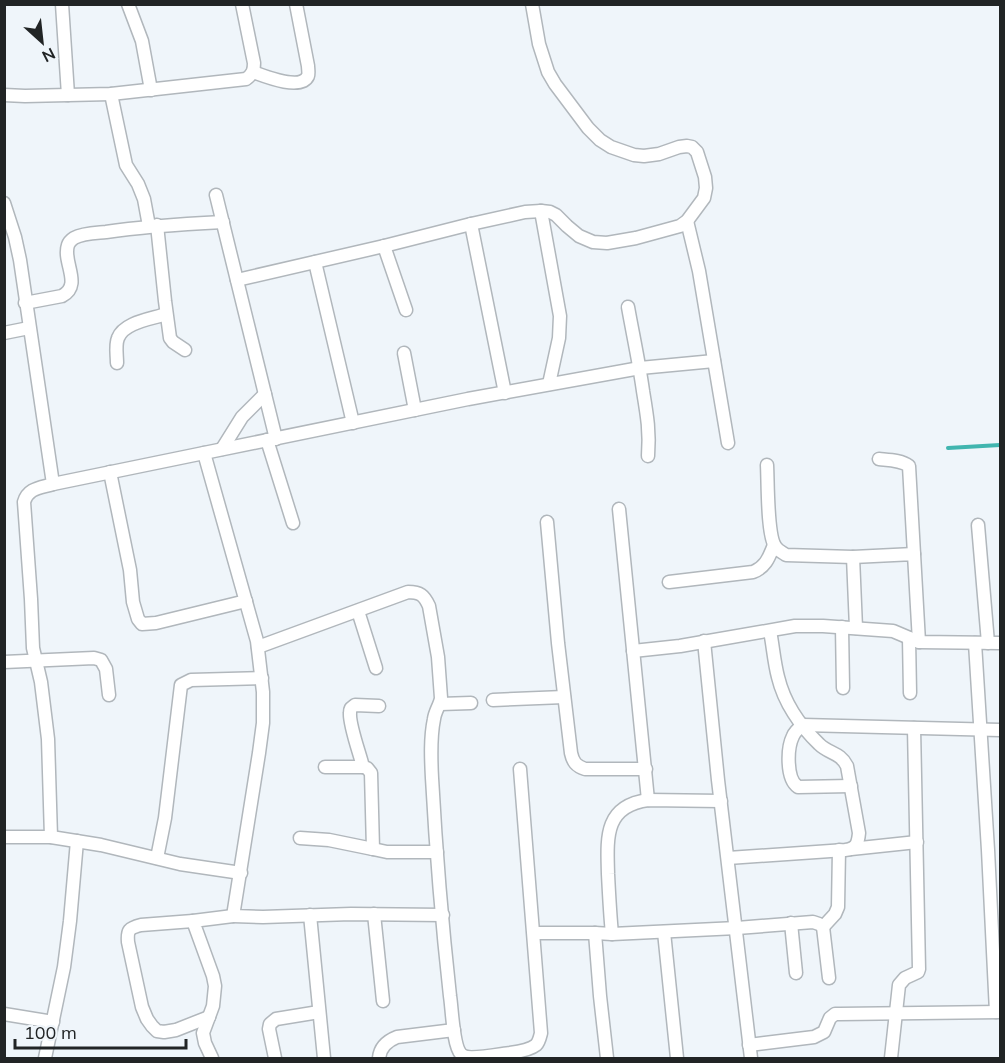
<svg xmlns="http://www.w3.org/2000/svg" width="1005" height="1063" viewBox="0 0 1005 1063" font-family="Mulish,sans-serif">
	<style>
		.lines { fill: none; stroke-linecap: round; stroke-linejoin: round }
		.stream { stroke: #41b5af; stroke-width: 4 }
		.street-casing { stroke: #b1b7bc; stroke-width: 15 }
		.street { stroke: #fff; stroke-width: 12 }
	</style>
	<rect width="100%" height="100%" fill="#eff5fa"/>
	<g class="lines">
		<!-- stream -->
		<polyline class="stream" points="948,448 1000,445"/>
		<defs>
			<g id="street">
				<polyline points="62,4 68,95"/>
				<polyline points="128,4 142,41 151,90"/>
				<path d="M253,72C264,76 301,91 308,76C309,74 308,68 308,66L296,4"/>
				<polyline points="111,94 126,165 138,184 144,199 149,226"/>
				<path d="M4,95L25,96L111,94L246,79C253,74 254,70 254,63L242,4"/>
				<polyline points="216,195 276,439"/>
				<path d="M4,203L15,237L20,260L53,484C40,488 28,488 24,502L31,599L33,648L41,682L48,739L51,837"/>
				<polyline points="541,211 560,316 559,338 549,384"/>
				<polyline points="687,221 699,271 728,443"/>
				<polyline points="471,224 505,393"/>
				<polyline points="157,225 165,301 170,338 173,342 185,350"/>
				<polyline points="384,246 406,310"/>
				<polyline points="315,262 353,423"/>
				<polyline points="237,280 384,246 471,224 525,212 541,211 550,212 556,215 567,226 579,236 593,242 607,243 636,238 680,226 687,221 704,198 706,188 705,177 697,152 692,147 687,146 679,147 659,154 644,156 634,155 611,147 600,140 588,128 555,84 548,72 539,44 532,4"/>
				<path d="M25,303L62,296C83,285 62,262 68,245C69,242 71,240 74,238C83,233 96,233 106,232C146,226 183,224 223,222"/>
				<path d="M628,307C633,335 639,362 643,391C647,415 650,432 648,456"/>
				<polyline points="4,333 29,328"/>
				<polyline points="404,353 415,410"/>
				<path d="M117,363C117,355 115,345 118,338C124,322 152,319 166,314"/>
				<polyline points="267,440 293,523"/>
				<polyline points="222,449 242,417 265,394"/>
				<path d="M879,459C889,460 901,460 909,466L914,554"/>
				<path d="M767,465C768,482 767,534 775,546C778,551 782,552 786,555L853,557L914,554L919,642L1000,643"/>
				<polyline points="110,472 130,570 133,602 138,619 142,624 156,623 246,601"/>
				<polyline points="53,484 204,453"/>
				<polyline points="619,509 648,800"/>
				<path d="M547,522L558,643L571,753C573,762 576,766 585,769H646"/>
				<polyline points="978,525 988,643"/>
				<polyline points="853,557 856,628"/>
				<path d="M669,582L753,572C766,567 769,557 774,545"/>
				<polyline points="358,611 376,668"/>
				<polyline points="842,627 843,688"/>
				<polyline points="909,638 910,693"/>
				<polyline points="704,641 718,780 751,1058"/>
				<polyline points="975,643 988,850 996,1012"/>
				<path d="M258,647L408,592C420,592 424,595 429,606L438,657L441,698C440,705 435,711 434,719C430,738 431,759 432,778C436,851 442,924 450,996C452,1008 453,1046 461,1054C467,1061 500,1054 510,1053C517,1052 530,1050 536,1045C539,1042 540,1037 541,1033L520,769"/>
				<polyline points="633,651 680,646 795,626 823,626 893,631 919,642"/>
				<polyline points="4,662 94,658 101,660 106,669 109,695"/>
				<polyline points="493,700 564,697"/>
				<polyline points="440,704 471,703"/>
				<polyline points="325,767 363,767 367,768 371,773 373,849 387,852 437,852"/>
				<path d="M363,767C360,754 349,725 350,713C350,708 351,708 355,705L379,706"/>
				<path d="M851,786L798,787C786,779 787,748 793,736C795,731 799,728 803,725L1000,730"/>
				<polyline points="4,837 51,837 101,845 180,864 241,873"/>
				<polyline points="300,838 329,840 373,849"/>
				<polyline points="851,849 917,842"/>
				<polyline points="157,858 165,818 181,685 191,680 262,678"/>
				<path d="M728,858L845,850C856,849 858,844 859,833L847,766C840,752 829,754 819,744C800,726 784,702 778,677C774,662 773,646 770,631"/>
				<polyline points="374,914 383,1001"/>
				<polyline points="310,915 324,1058"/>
				<polyline points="443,915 351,914 263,917 233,916 259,753 263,723 263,692 257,641 204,453 468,399 640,368 714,361"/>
				<path d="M193,921L141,925C129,928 127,930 128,942L142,1007L147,1019L152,1026L157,1031L164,1032L176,1030L209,1017"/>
				<polyline points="791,923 796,973"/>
				<polyline points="823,927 835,914 838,907 839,850"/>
				<polyline points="664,932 677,1058"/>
				<polyline points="534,933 595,933 612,934 737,928 813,922 819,924 823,927 829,978"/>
				<polyline points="595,933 600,996 607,1058"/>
				<path d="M612,934C610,914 609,894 608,874C607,838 604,806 648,800L721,801"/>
				<polyline points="4,1014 53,1022"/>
				<polyline points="749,1045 814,1037 824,1032 830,1018 835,1014 840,1014 1000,1012"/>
				<polyline points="45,1058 64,967 70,921 77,841"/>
				<polyline points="212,1058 205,1043 203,1033 213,1006 215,986 213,976 193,921 233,916"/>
				<polyline points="275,1058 269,1029 270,1024 276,1019 319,1012"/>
				<path d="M379,1058C380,1047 387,1041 397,1037L454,1030"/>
				<polyline points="891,1058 899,985 905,978 918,972 919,969 914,728"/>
			</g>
		</defs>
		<!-- street casing -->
		<use href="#street" class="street-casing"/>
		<!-- street -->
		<use href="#street" class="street"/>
	</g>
	<!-- border -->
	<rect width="1005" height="1063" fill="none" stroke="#212425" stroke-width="12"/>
	<!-- north arrow -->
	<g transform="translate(42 42) rotate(153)" stroke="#eff5fa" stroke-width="4.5" paint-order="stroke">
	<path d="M0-4.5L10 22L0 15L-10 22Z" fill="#212425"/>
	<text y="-9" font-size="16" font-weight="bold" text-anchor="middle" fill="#212425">N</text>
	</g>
	<!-- scale -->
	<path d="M15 1039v9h171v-9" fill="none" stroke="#212425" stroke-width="3"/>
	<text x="24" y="1039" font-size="18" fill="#212425" stroke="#eff5fa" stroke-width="4.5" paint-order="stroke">100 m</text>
</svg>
